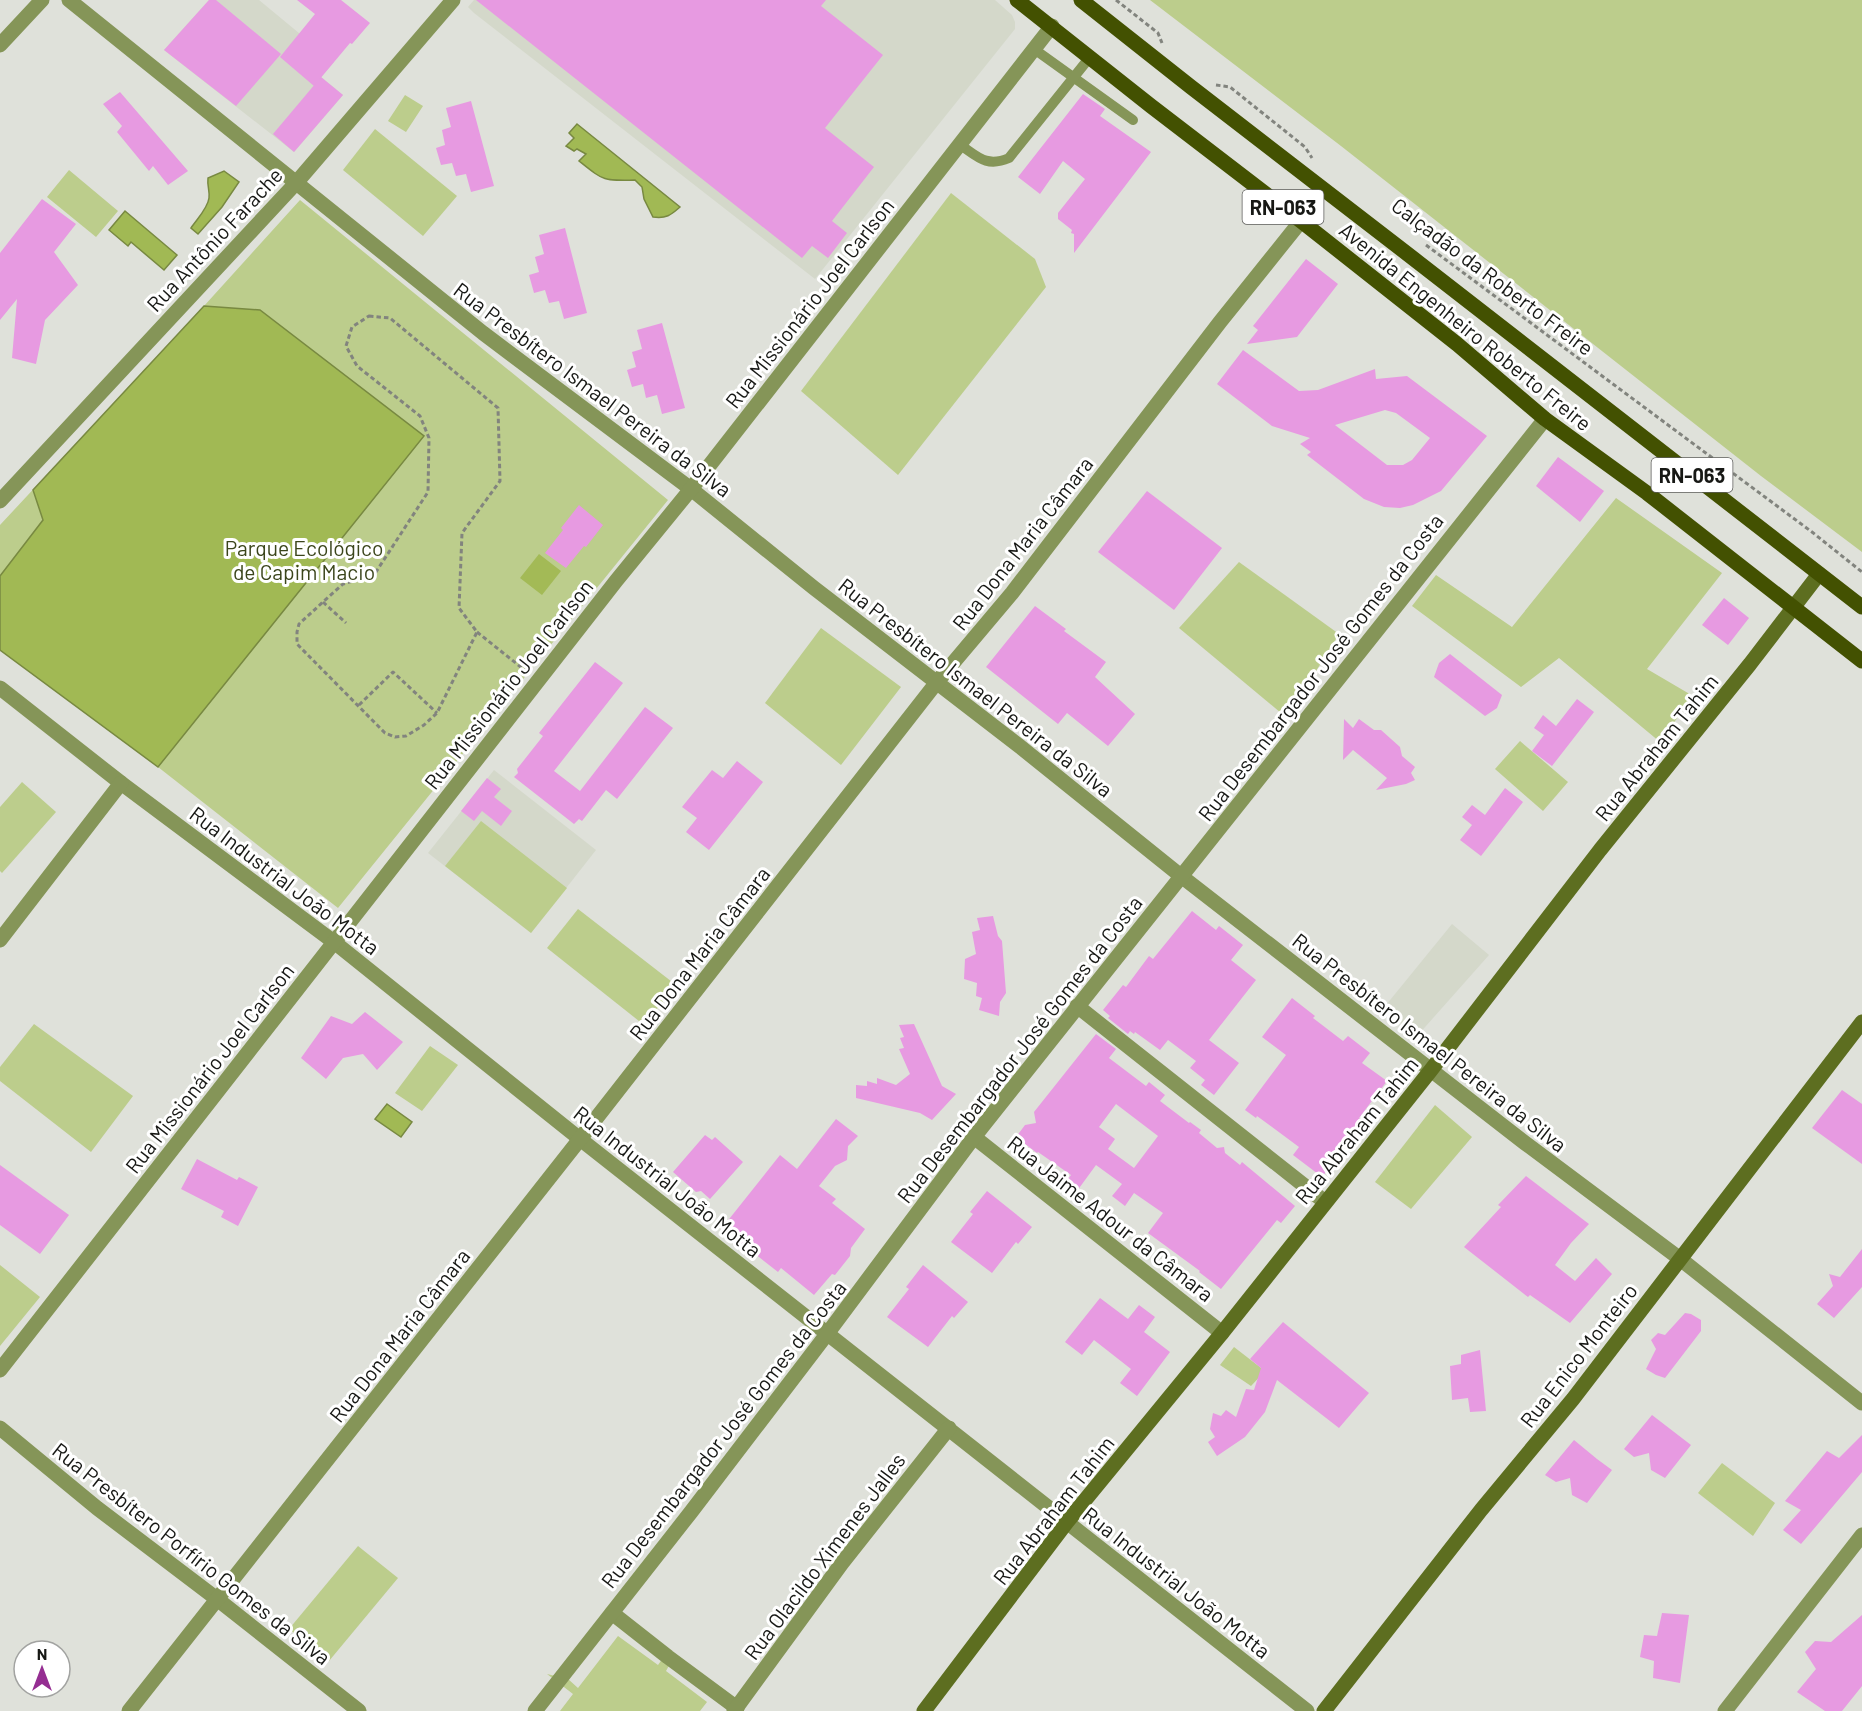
<svg xmlns="http://www.w3.org/2000/svg" width="1862" height="1711" viewBox="0 0 1862 1711" font-family="Barlow,sans-serif">
	<style>
		.built { fill: #d4d8ca }
		.green { fill: #bccd8c }
		.forest { fill: #a3ba56 }
		.water { fill: #a1b954; stroke: #788941; stroke-width: 1.5 }
		.building { fill: #e79ae1; fill-rule: evenodd }
		.lines { fill: none; stroke-linecap: round; stroke-linejoin: round }
		.path { stroke: #82847e; stroke-width: 3; stroke-dasharray: 4.5 3; stroke-linecap: butt }
		.lane { stroke: #859558; stroke-width: 10 }
		.street { stroke: #859558; stroke-width: 15 }
		.secondary { stroke: #5d6e20; stroke-width: 15 }
		.primary { stroke: #435101; stroke-width: 15 }
		.labels { text-anchor: middle; dominant-baseline: central; stroke-width: 6; stroke-linejoin: round; paint-order: stroke }
		.shield { fill: #fff; stroke: #5d5d5b; stroke-width: 1.5 }
		.shield-label { font-size: 20px; font-weight: bold; fill: #171815 }
		.street-label { font-size: 21px; fill: #171815; stroke: #fff }
		.park-label { font-size: 21px; fill: #3b451b; stroke: #fff }
	</style>
	<rect width="100%" height="100%" fill="#dfe1da"/>
	<!-- built -->
	<g class="built">
		<polygon points="209,0 259,0 334,62 321,77 343,95 294,152 164,50"/>
		<polygon points="474,0 995,0 1012,15 1015,22 1015,29 815,279 474,13 468,7"/>
		<polygon points="494,770 596,850 531,933 428,853"/>
		<polygon points="1452,924 1489,955 1418,1035 1382,1010"/>
	</g>
	<!-- green -->
	<g class="green">
		<polygon points="1150,0 1862,0 1862,552 1761,476 1341,146"/>
		<polygon points="405,95 423,106 406,132 388,121"/>
		<polygon points="375,129 457,196 423,236 343,170"/>
		<polygon points="69,170 118,211 96,237 47,197"/>
		<polygon points="951,193 1035,259 1046,287 898,475 801,391"/>
		<polygon points="300,200 668,500 338,908 158,767 0,650 0,525 204,306"/>
		<polygon points="1616,498 1722,573 1647,669 1693,696 1660,742 1559,658 1521,687 1412,606 1436,575 1512,627"/>
		<polygon points="1239,562 1339,634 1287,718 1179,628"/>
		<polygon points="821,628 901,687 841,765 765,703"/>
		<polygon points="1520,741 1568,782 1543,811 1495,769"/>
		<polygon points="22,782 56,812 2,873 0,871 0,807"/>
		<polygon points="481,821 567,888 531,933 445,866"/>
		<polygon points="578,909 676,985 644,1025 547,948"/>
		<polygon points="34,1024 133,1096 91,1152 0,1081 0,1067"/>
		<polygon points="430,1046 458,1065 422,1111 395,1093"/>
		<polygon points="1435,1105 1472,1137 1411,1209 1375,1182"/>
		<polygon points="0,1265 40,1297 0,1346"/>
		<polygon points="1234,1347 1265,1371 1251,1386 1220,1365"/>
		<polygon points="1722,1463 1775,1503 1753,1536 1698,1493"/>
		<polygon points="358,1546 398,1578 329,1661 289,1629"/>
		<polygon points="618,1636 658,1665 665,1655 672,1660 666,1671 707,1702 700,1711 560,1711 573,1694 547,1674 568,1679 578,1688"/>
	</g>
	<!-- forest -->
	<polygon class="forest" points="539,554 561,571 542,595 520,578"/>
	<!-- water -->
	<g class="water">
		<path d="M577,124L680,207C671,215 666,219 653,217L644,199L642,187L635,180C603,181 604,181 579,161L586,154L577,149L574,151L566,146L574,138L569,133Z"/>
		<path d="M224,171L239,182L222,207L198,234L191,228C197,219 208,208 209,198C210,191 207,186 208,178Z"/>
		<polygon points="125,211 177,255 164,270 131,242 128,246 109,230"/>
		<polygon points="204,306 260,310 424,436 158,767 0,650 0,576 43,520 33,490"/>
		<polygon points="387,1104 412,1122 401,1137 375,1119"/>
	</g>
	<!-- building -->
	<g class="building">
		<polygon points="209,0 216,0 281,54 236,106 164,50"/>
		<polygon points="297,0 341,0 370,23 352,44 350,43 314,86 280,57 315,14"/>
		<polygon points="476,0 826,0 821,6 883,55 825,128 874,167 832,221 847,233 828,258 812,246 802,258"/>
		<polygon points="321,77 343,95 294,152 273,134"/>
		<polygon points="120,92 188,171 168,185 153,166 149,171 117,132 122,126 103,104"/>
		<polygon points="1083,94 1105,109 1100,116 1151,152 1074,253 1074,234 1071,233 1072,230 1058,219 1058,213 1085,179 1063,161 1040,194 1018,177"/>
		<polygon points="471,101 494,186 471,192 466,174 456,176 452,163 441,165 436,148 445,145 442,130 451,127 446,108"/>
		<polygon points="42,199 76,224 54,252 78,285 45,320 36,364 12,358 17,299 0,320 0,253"/>
		<polygon points="565,228 587,313 564,319 559,301 549,303 545,290 534,293 529,275 539,272 535,257 544,254 539,235"/>
		<polygon points="1306,259 1338,284 1297,337 1247,344 1258,330 1253,326"/>
		<polygon points="662,323 685,408 662,414 657,395 646,398 643,384 632,387 627,370 636,367 632,352 642,349 637,330"/>
		<path d="M1243,350L1299,391L1318,390L1375,369L1376,379L1407,376L1487,436L1441,491L1413,505L1400,508L1384,507L1364,499L1307,455L1311,452L1300,444L1310,438L1272,426L1217,384ZM1385,410L1396,413L1430,438L1412,460L1403,465H1387L1335,425Z"/>
		<polygon points="1558,457 1604,491 1580,522 1536,486"/>
		<polygon points="1147,491 1222,548 1174,610 1098,552"/>
		<polygon points="579,505 603,525 586,547 584,546 566,568 545,553 563,530 561,528"/>
		<polygon points="1724,598 1749,618 1728,645 1702,625"/>
		<polygon points="1035,606 1066,629 1064,631 1106,662 1095,677 1135,714 1108,746 1067,713 1058,724 986,667"/>
		<polygon points="1450,654 1502,695 1497,708 1485,716 1434,677 1439,663"/>
		<polygon points="595,662 623,683 554,771 580,791 645,707 673,728 617,799 606,790 582,821 579,819 574,824 514,777 518,773 517,769 543,736 539,733"/>
		<polygon points="1577,699 1594,712 1552,766 1532,751 1544,735 1534,728 1543,715 1556,726"/>
		<polygon points="1344,719 1353,728 1359,719 1374,730 1381,730 1400,747 1402,756 1415,767 1411,773 1415,780 1406,784 1376,790 1387,778 1353,750 1343,760"/>
		<polygon points="737,761 763,782 709,850 686,832 697,818 682,807 712,770 723,778"/>
		<polygon points="487,778 501,789 494,797 512,811 501,826 482,811 474,821 461,811"/>
		<polygon points="1505,788 1523,802 1481,856 1460,840 1472,825 1462,817 1472,805 1485,815"/>
		<polygon points="1192,911 1216,930 1219,926 1243,945 1231,960 1256,980 1209,1040 1239,1063 1214,1095 1201,1085 1205,1080 1190,1068 1196,1061 1168,1040 1160,1050 1135,1032 1134,1034 1130,1031 1128,1034 1108,1018 1110,1016 1103,1010 1123,985 1126,987 1149,956 1153,959"/>
		<polygon points="993,916 998,936 1002,941 1006,993 1000,1002 999,1016 979,1010 982,998 976,996 977,983 964,979 965,959 976,954 972,932 980,930 977,918"/>
		<polygon points="1292,998 1315,1016 1313,1018 1343,1041 1348,1036 1370,1053 1362,1063 1387,1081 1359,1118 1366,1123 1353,1140 1351,1138 1322,1177 1293,1155 1299,1147 1257,1116 1256,1118 1245,1110 1286,1055 1262,1037"/>
		<polygon points="365,1012 403,1042 377,1070 363,1054 343,1058 326,1079 301,1058 331,1016 352,1024"/>
		<polygon points="914,1024 942,1086 956,1094 932,1120 920,1113 856,1098 856,1085 867,1086 867,1081 877,1084 877,1078 896,1085 910,1074 899,1049 904,1048 900,1038 904,1037 899,1025"/>
		<path d="M1096,1034L1116,1049L1109,1058L1146,1086L1149,1082L1165,1095L1160,1101L1189,1123L1190,1122L1201,1130L1199,1133L1217,1148L1224,1147L1225,1153L1240,1165L1242,1162L1295,1206L1281,1223L1277,1220L1221,1289L1199,1272L1200,1271L1148,1233L1163,1213L1134,1193L1125,1206L1112,1196L1122,1184L1096,1165L1077,1191L1065,1183L1071,1175L1038,1152L1037,1153L1016,1137L1025,1125L1036,1123L1034,1112ZM1116,1104L1158,1136L1134,1168L1108,1149L1115,1139L1099,1127Z"/>
		<polygon points="1842,1090 1862,1104 1862,1164 1812,1128"/>
		<polygon points="836,1119 858,1136 848,1146 847,1160 835,1166 819,1186 836,1199 832,1203 865,1229 851,1248 850,1256 835,1275 832,1274 814,1295 781,1268 778,1272 722,1228 780,1155 797,1169"/>
		<polygon points="705,1135 712,1140 715,1137 743,1162 710,1199 701,1191 696,1192 673,1172"/>
		<polygon points="197,1159 237,1180 239,1177 258,1187 238,1226 221,1217 224,1211 181,1189"/>
		<polygon points="0,1165 69,1215 40,1254 0,1225"/>
		<polygon points="1526,1176 1589,1224 1571,1243 1555,1265 1575,1281 1596,1258 1612,1274 1570,1323 1530,1295 1528,1297 1464,1247 1501,1207 1498,1205"/>
		<polygon points="987,1191 1032,1227 1018,1244 1016,1242 992,1273 951,1242 973,1214 970,1212"/>
		<polygon points="1862,1249 1862,1287 1834,1318 1817,1304 1833,1286 1829,1274 1840,1277"/>
		<polygon points="923,1265 968,1302 954,1318 952,1316 928,1347 887,1317 909,1289 906,1287"/>
		<polygon points="1100,1298 1128,1319 1139,1305 1155,1317 1144,1332 1170,1352 1137,1396 1120,1383 1131,1369 1094,1340 1082,1355 1065,1342"/>
		<polygon points="1685,1313 1691,1314 1701,1320 1701,1331 1665,1378 1656,1375 1646,1369 1656,1349 1651,1340 1658,1333 1665,1335"/>
		<polygon points="1283,1322 1369,1393 1339,1428 1277,1380 1265,1412 1245,1437 1217,1456 1208,1442 1215,1437 1210,1429 1213,1413 1221,1416 1226,1410 1236,1417 1246,1389 1254,1390 1261,1368 1250,1359"/>
		<polygon points="1480,1350 1486,1411 1470,1412 1468,1398 1452,1400 1450,1366 1461,1364 1461,1355"/>
		<polygon points="1652,1415 1691,1445 1665,1478 1651,1470 1649,1453 1634,1457 1624,1449"/>
		<polygon points="1862,1435 1862,1472 1801,1544 1783,1530 1801,1510 1785,1501 1827,1451 1839,1458"/>
		<polygon points="1574,1440 1597,1459 1612,1470 1587,1503 1572,1495 1570,1478 1556,1482 1545,1475"/>
		<polygon points="1662,1613 1689,1615 1680,1683 1653,1678 1654,1661 1640,1657 1644,1635 1657,1636"/>
		<polygon points="1862,1615 1862,1686 1842,1711 1825,1711 1797,1692 1816,1669 1805,1652 1815,1641 1831,1642"/>
	</g>
	<g class="lines">
		<!-- path -->
		<g class="path">
			<polyline points="1116,0 1158,33 1162,43"/>
			<polyline points="1216,85 1230,87 1305,147 1312,158"/>
			<polyline points="1426,245 1812,532 1862,572"/>
			<polygon points="369,316 390,318 498,408 500,481 462,533 459,608 477,632 437,713 424,725 406,736 395,737 385,733 297,644 297,632 299,624 323,602 343,584 374,575 428,492 429,438 420,416 357,366 346,346 352,327"/>
			<polyline points="323,602 346,623"/>
			<polyline points="477,632 527,672"/>
			<polyline points="359,705 393,672 437,713"/>
		</g>
		<!-- lane -->
		<g class="lane">
			<polyline points="1034,49 1133,120"/>
			<path d="M959,144C977,156 986,168 1009,158L1090,57"/>
		</g>
		<!-- street -->
		<g class="street">
			<polyline points="69,0 483,333 691,489 814,588 1018,745 1181,876 1525,1143 1679,1258 1862,1403"/>
			<polyline points="0,45 42,0"/>
			<polyline points="0,501 296,183 453,0"/>
			<polyline points="0,688 121,783 334,942 580,1139 1307,1711"/>
			<polyline points="0,940 121,783"/>
			<polyline points="1077,1006 1325,1202"/>
			<polyline points="974,1137 1222,1333"/>
			<polyline points="0,1370 616,581 691,489 1052,26"/>
			<polyline points="0,1428 97,1508 217,1599 359,1711"/>
			<polyline points="612,1613 668,1657 737,1708"/>
			<polyline points="129,1711 580,1139 937,682 1012,593 1220,322 1301,221"/>
			<polyline points="535,1711 691,1512 827,1334 974,1137 1545,419"/>
			<polyline points="734,1711 842,1563 949,1428"/>
			<polyline points="1725,1711 1862,1535"/>
		</g>
		<!-- secondary -->
		<g class="secondary">
			<polyline points="924,1711 1067,1522 1222,1333 1431,1070 1600,850 1750,664 1819,574"/>
			<polyline points="1324,1711 1481,1510 1573,1399 1862,1022"/>
		</g>
		<!-- primary -->
		<g class="primary">
			<polyline points="1017,0 1151,106 1301,221 1457,344 1545,419 1647,493 1862,661"/>
			<polyline points="1081,0 1191,87 1414,259 1862,607"/>
		</g>
	</g>
	<g class="labels">
		<!-- shield labels -->
		<g class="shield">
			<rect x="1242.5" y="190" width="81" height="34" rx="4.5"/>
			<rect x="1651.5" y="458" width="81" height="34" rx="4.5"/>
		</g>
		<g class="shield-label">
			<text x="1283" y="207">RN-063</text>
			<text x="1692" y="475">RN-063</text>
		</g>
		<!-- street labels -->
		<g class="street-label">
			<text transform="translate(214 239) rotate(-47)">Rua Antônio Farache</text>
			<text transform="translate(1493 276) rotate(37)">Calçadão da Roberto Freire</text>
			<text transform="translate(809 303) rotate(-52)">Rua Missionário Joel Carlson</text>
			<text transform="translate(1466 326) rotate(39)">Avenida Engenheiro Roberto Freire</text>
			<text transform="translate(593 389) rotate(37)">Rua Presbítero Ismael Pereira da Silva</text>
			<text transform="translate(1022 543) rotate(-52)">Rua Dona Maria Câmara</text>
			<text transform="translate(1320 667) rotate(-52)">Rua Desembargador José Gomes da Costa</text>
			<text transform="translate(508 684) rotate(-52)">Rua Missionário Joel Carlson</text>
			<text transform="translate(976 687) rotate(38)">Rua Presbítero Ismael Pereira da Silva</text>
			<text transform="translate(1656 747) rotate(-51)">Rua Abraham Tahim</text>
			<text transform="translate(285 880) rotate(37)">Rua Industrial João Motta</text>
			<text transform="translate(699 953) rotate(-52)">Rua Dona Maria Câmara</text>
			<text transform="translate(1430 1042) rotate(38)">Rua Presbítero Ismael Pereira da Silva</text>
			<text transform="translate(1019 1049) rotate(-52)">Rua Desembargador José Gomes da Costa</text>
			<text transform="translate(209 1068) rotate(-52)">Rua Missionário Joel Carlson</text>
			<text transform="translate(1356 1130) rotate(-51)">Rua Abraham Tahim</text>
			<text transform="translate(668 1181) rotate(38)">Rua Industrial João Motta</text>
			<text transform="translate(1111 1218) rotate(38)">Rua Jaime Adour da Câmara</text>
			<text transform="translate(399 1335) rotate(-52)">Rua Dona Maria Câmara</text>
			<text transform="translate(1578 1355) rotate(-52)">Rua Enico Monteiro</text>
			<text transform="translate(723 1434) rotate(-52)">Rua Desembargador José Gomes da Costa</text>
			<text transform="translate(1053 1510) rotate(-52)">Rua Abraham Tahim</text>
			<text transform="translate(192 1553) rotate(38)">Rua Presbítero Porfírio Gomes da Silva</text>
			<text transform="translate(824 1556) rotate(-53)">Rua Olacildo Ximenes Jalles</text>
			<text transform="translate(1177 1582) rotate(38)">Rua Industrial João Motta</text>
		</g>
		<!-- park labels -->
		<g class="park-label">
			<text x="304" y="547">Parque Ecológico<tspan x="304" dy="24">de Capim Macio</tspan></text>
		</g>
	</g>
	<!-- north arrow -->
	<g transform="translate(42 1669)"><circle r="28" fill="#ffffff" stroke="#a2a3a1" stroke-width="1.5"/>
	<path d="M0-4.5L10 22L0 15L-10 22Z" fill="#952e92"/>
	<text y="-9" font-size="16" font-weight="bold" text-anchor="middle" fill="#171815">N</text>
	</g>
</svg>
